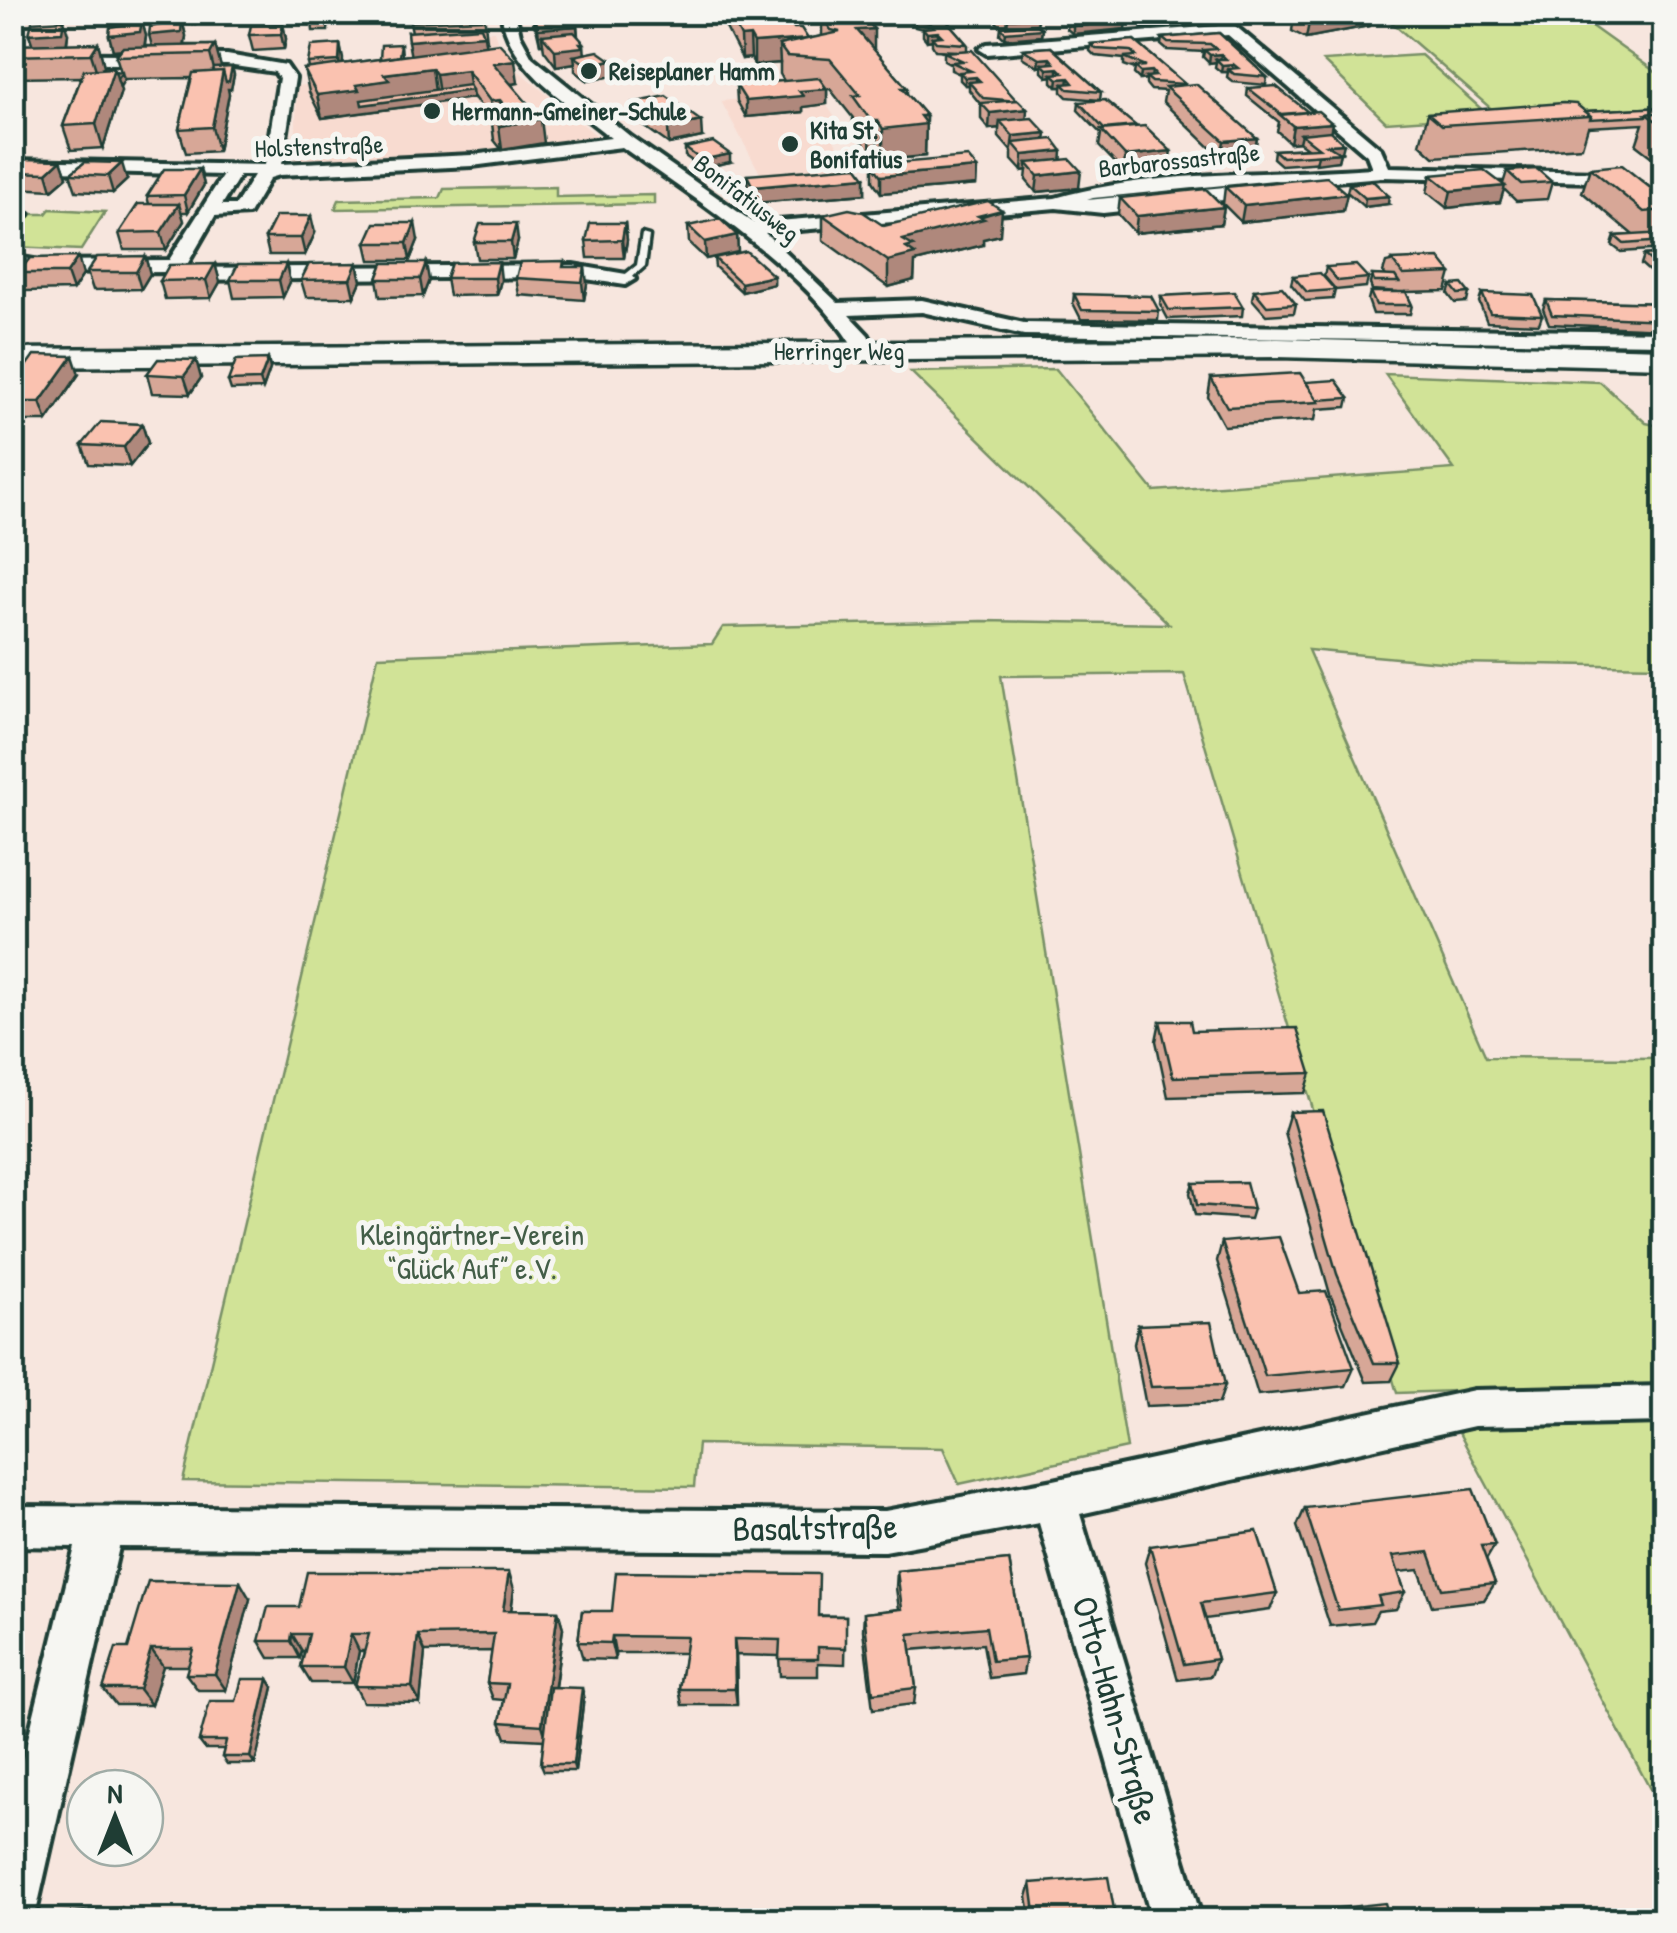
<svg xmlns="http://www.w3.org/2000/svg" width="1677" height="1933" viewBox="0 0 1677 1933" font-family="'Patrick Hand',sans-serif">
	<style>
		.built { fill: #f8dbd0 }
		.green { fill: #d1e397; stroke: #789066; stroke-width: 2.5 }
		.lines { fill: none; stroke-linecap: round; stroke-linejoin: round }
		.service-casing { stroke: #1f3d34; stroke-width: 7 }
		.minor-casing { stroke: #1f3d34; stroke-width: 8 }
		.secondary-casing { stroke: #1f3d34; stroke-width: 7 }
		.service { fill: #f6f6f2; fill-rule: evenodd }
		.minor { fill: #f6f6f2; fill-rule: evenodd }
		.secondary { fill: #f6f6f2; fill-rule: evenodd }
		.wall { fill: #d7a797; stroke: #1f3d34; stroke-width: 2.5; fill-rule: evenodd }
		.shaded-wall { fill: #af887b; stroke: #1f3d34; stroke-width: 2.5 }
		.building { fill: #fac2b0; stroke: #1f3d34; stroke-width: 2.5 }
		.poi-dot { fill: #1f3d34; stroke: #f6f6f2; stroke-width: 4 }
		.labels { text-anchor: middle; dominant-baseline: central; stroke-width: 10; stroke-linejoin: round; paint-order: stroke }
		.far-poi-label { font-size: 25px; font-weight: bold; fill: #1f3d34; stroke: #f6f6f2; text-anchor: start }
		.far-street-label { font-size: 25px; fill: #1f3d34; stroke: #f6f6f2 }
		.park-label { font-size: 30px; fill: #435e48; stroke: #f6f6f2 }
		.near-street-label { font-size: 35px; fill: #1f3d34; stroke: #f6f6f2 }
	</style>
	<rect width="100%" height="100%" fill="#f7e6de"/>
	<filter id="ink" filterUnits="userSpaceOnUse"><feTurbulence type="fractalNoise" baseFrequency=".01" numOctaves="2"/><feDisplacementMap in="SourceGraphic" scale="20" xChannelSelector="R" yChannelSelector="G"/><feConvolveMatrix kernelMatrix="1 2 1 2 8 2 1 2 1" color-interpolation-filters="sRGB"/></filter>
	<g filter="url(#ink)">
		<!-- built -->
		<g class="built">
			<polygon points="494,31 503,58 597,136 534,149 425,160 318,167 295,161 297,86 403,74 407,35"/>
			<polygon points="818,92 836,119 822,122 852,167 761,175 721,101"/>
		</g>
		<!-- green -->
		<g class="green">
			<polygon points="1438,12 1573,13 1664,78 1664,109 1503,119 1383,15"/>
			<polygon points="1421,55 1488,115 1386,122 1323,61"/>
			<polygon points="556,187 556,197 654,195 654,204 335,209 339,200 440,198 444,189"/>
			<polygon points="50,209 105,212 81,250 13,247 13,238 32,214 46,214"/>
			<polygon points="1056,369 1154,491 1454,469 1385,374 1600,382 1646,423 1664,427 1664,666 1452,663 1308,650 1486,1057 1664,1058 1664,1384 1397,1393 1184,674 1001,676 1127,1448 959,1484 943,1448 698,1444 694,1487 183,1481 378,656 712,644 723,627 982,621 1169,624 911,372"/>
			<polygon points="1664,1419 1664,1815 1458,1431 1521,1421"/>
		</g>
		<g class="lines">
			<defs>
				<g id="service">
					<polygon points="22,212 29,214 12,232 12,224"/>
					<polygon points="642,234 649,236 645,266 628,281 622,281 622,277 637,265"/>
				</g>
				<g id="minor">
					<path d="M501,12H515L520,35L532,57L631,137L754,223L1055,198C1158,169 1267,176 1372,168L1367,155L1228,35L987,54L979,49L987,44L1218,26L1209,17L1221,14L1381,149L1389,167L1598,172L1640,183L1664,202V215L1628,191L1597,182L1382,177L1312,183L1288,193L1103,213L1056,208L765,233L838,303L922,300L1024,323L1664,332V344L1024,335L922,312L849,315L868,335L876,351L865,357L858,355C810,272 700,202 622,147L472,166L280,175L270,178L249,214L215,216L185,268L573,265L632,275L635,279L625,285L573,277L175,280L165,272L39,273L12,268V256L39,261L169,260L223,175L12,170V160L265,165L279,78L275,72L227,65L12,63V53L227,55L286,65L295,78L282,164L472,155L611,138C568,102 510,71 501,12ZM240,175H254L236,205H222ZM1274,180L1287,181L1087,200L1093,198Z"/>
					<polygon points="1664,1386 1664,1422 1474,1426 1080,1514 1202,1920 1152,1920 1039,1523 885,1551 119,1547 37,1908 32,1920 12,1920 12,1804 75,1547 12,1546 12,1506 885,1511 1054,1480 1474,1390"/>
				</g>
				<polygon id="secondary" points="1278,339 1664,349 1664,367 1278,357 12,367 12,349"/>
			</defs>
			<!-- service casing -->
			<use href="#service" class="service-casing"/>
			<!-- minor casing -->
			<use href="#minor" class="minor-casing"/>
			<!-- secondary casing -->
			<use href="#secondary" class="secondary-casing"/>
			<!-- service -->
			<use href="#service" class="service"/>
			<!-- minor -->
			<use href="#minor" class="minor"/>
			<!-- secondary -->
			<use href="#secondary" class="secondary"/>
		</g>
		<!-- wall -->
		<g class="wall">
			<polygon points="14,12 46,12 44,14 14,14"/>
			<polygon points="87,12 117,12 112,19 89,17"/>
			<path d="M128,12H197L195,13L196,24H183L186,36L185,45H215L221,68L232,67L234,75L231,89H228L229,94L218,151L186,153L179,129L192,78L124,79L119,87L121,91L103,148L71,150L63,126L81,77L12,78V45H33L29,34H68L67,44L98,43L104,66L102,69L121,72L116,56L121,49L113,50L109,35L131,24ZM148,18H175L176,23L152,46H145L146,36L143,25Z"/>
			<polygon points="205,12 298,12 293,19 266,19 262,24 255,24 254,16 227,16 226,13"/>
			<polygon points="311,12 349,12 347,16 329,16 328,31 313,31"/>
			<polygon points="484,12 487,41 485,41 485,45 518,83 511,84 544,143 502,150 494,140 492,123 473,96 473,98 322,118 309,92 304,69 309,69 308,63 340,44 343,64 380,59 401,44 402,56 411,55 407,32 412,32 410,22"/>
			<polygon points="531,12 576,12 578,36 585,54 611,60 612,76 588,81 575,71 575,63 556,66 544,50 543,44 540,44 536,27 535,27"/>
			<polygon points="725,12 784,12 794,28 808,39 822,36 822,21 793,24 788,12 839,12 839,16 874,50 907,88 907,94 926,116 925,156 883,160 877,152 870,153 853,127 853,118 830,89 827,89 827,104 803,107 803,112 746,117 737,101 736,85 784,81 780,74 780,63 754,65 751,58 742,59 726,28"/>
			<polygon points="919,12 939,12 967,44 967,50 1062,160 1079,188 1036,192 1026,180 1027,170 1022,171 1012,160 1012,152 999,137 999,128 989,129 981,119 981,105 969,90 969,85 965,85 960,80 960,74 951,70 951,64 944,60 944,52 957,51 935,50 932,45 932,40 927,41 923,36 923,29 915,27 915,19 920,19"/>
			<polygon points="987,12 1034,12 1038,16 1037,24 1042,29 1041,36 1005,39 1000,34 1001,27"/>
			<polygon points="1073,12 1118,12 1118,17 1125,29 1073,34 1067,29 1068,21 1081,20"/>
			<polygon points="1159,12 1200,12 1203,15 1202,23 1144,28 1138,23 1139,15 1160,14"/>
			<polygon points="1294,16 1369,26 1306,38 1292,31"/>
			<polygon points="283,24 286,39 284,49 253,51 249,35"/>
			<polygon points="1219,33 1267,77 1266,85 1233,82 1227,77 1228,72 1221,72 1215,67 1216,62 1209,63 1203,57 1204,52 1167,50 1161,45 1162,38"/>
			<polygon points="1134,40 1185,85 1257,138 1254,154 1221,158 1163,102 1165,91 1151,90 1146,84 1146,79 1140,80 1134,74 1135,69 1124,65 1124,59 1095,56 1090,51 1091,44"/>
			<polygon points="1051,47 1101,92 1100,100 1067,97 1062,92 1062,87 1057,87 1052,82 1052,76 1047,77 1042,72 1042,66 1038,67 1022,57 1023,49"/>
			<polygon points="1248,88 1332,123 1330,131 1342,152 1338,152 1340,153 1338,161 1281,165 1273,158 1274,150 1307,148 1299,142 1290,143 1277,131 1279,122 1247,96"/>
			<polygon points="1079,102 1136,126 1168,168 1124,172 1099,146 1101,134 1078,110"/>
			<polygon points="633,103 702,137 669,144 634,119"/>
			<polygon points="1664,107 1664,157 1653,158 1636,145 1643,124 1588,127 1582,147 1434,157 1420,144 1428,113 1585,111"/>
			<polygon points="685,148 730,162 702,168 685,156"/>
			<polygon points="1183,157 1201,165 1200,173 1191,174 1182,165"/>
			<polygon points="61,160 67,177 52,190 14,188 12,182 12,168"/>
			<polygon points="85,162 127,180 113,193 76,191 70,174"/>
			<polygon points="873,165 977,168 976,185 881,193 873,181"/>
			<polygon points="1590,168 1664,199 1664,249 1621,252 1612,245 1615,236 1633,235 1582,192"/>
			<polygon points="200,169 204,185 188,212 181,212 184,221 166,250 124,250 119,233 149,204 147,196"/>
			<polygon points="1507,171 1552,182 1547,199 1516,201 1504,189 1500,202 1447,208 1427,192 1431,175 1503,184"/>
			<polygon points="747,175 865,177 865,194 754,203 748,191"/>
			<polygon points="1349,184 1388,204 1364,207 1347,192"/>
			<polygon points="1225,187 1343,211 1241,222 1223,204"/>
			<polygon points="1120,198 1224,207 1221,224 1135,233 1118,214"/>
			<polygon points="823,215 884,226 1000,235 983,239 983,245 915,262 914,280 888,287 823,240"/>
			<polygon points="625,223 627,240 624,258 588,258 586,241"/>
			<polygon points="688,226 737,235 738,252 706,259 689,243"/>
			<polygon points="315,233 305,255 269,255 265,238"/>
			<polygon points="418,240 410,260 370,260 366,243"/>
			<polygon points="518,241 513,259 477,259 474,242"/>
			<polygon points="1664,253 1664,271 1650,272 1641,264 1644,255"/>
			<polygon points="145,256 150,274 141,289 93,290 87,272"/>
			<polygon points="78,257 83,275 73,290 25,291 18,273"/>
			<polygon points="714,258 774,276 774,284 742,292 715,267"/>
			<polygon points="1392,260 1451,273 1446,291 1406,292 1412,305 1410,314 1373,314 1368,300 1370,292 1398,292 1372,290 1370,284 1372,275 1386,276 1383,272 1386,263 1391,262"/>
			<polygon points="564,261 564,267 587,284 584,300 519,295 516,278"/>
			<polygon points="357,263 361,281 354,297 306,297 301,280"/>
			<polygon points="383,263 429,280 423,296 380,297 377,279"/>
			<polygon points="451,263 501,280 497,295 449,296 446,278"/>
			<polygon points="215,264 220,282 211,298 165,299 160,281"/>
			<polygon points="286,264 290,282 283,297 234,298 230,280"/>
			<polygon points="1326,267 1368,278 1366,287 1336,290 1324,276"/>
			<polygon points="1293,276 1335,290 1333,299 1305,301 1291,284"/>
			<polygon points="1451,285 1469,293 1467,302 1455,303 1448,294"/>
			<polygon points="1254,290 1296,304 1294,313 1266,315 1252,299"/>
			<polygon points="1482,293 1542,315 1539,324 1487,322 1479,302"/>
			<polygon points="1074,294 1159,311 1158,320 1081,319 1073,303"/>
			<polygon points="1161,296 1243,307 1242,316 1168,319 1160,304"/>
			<polygon points="1546,300 1664,303 1664,329 1549,324 1543,309"/>
			<polygon points="268,359 270,369 263,389 231,390 228,381"/>
			<polygon points="196,360 201,378 190,394 152,393 147,374"/>
			<polygon points="79,374 47,421 12,421 12,376"/>
			<polygon points="1211,378 1306,382 1349,398 1347,407 1317,409 1315,420 1224,426 1208,397"/>
			<polygon points="142,424 148,443 130,466 89,464 82,445"/>
			<polygon points="1160,1021 1192,1031 1311,1073 1305,1093 1168,1097 1156,1041"/>
			<polygon points="1290,1112 1400,1363 1391,1381 1366,1382 1330,1294 1284,1132"/>
			<polygon points="1193,1183 1253,1209 1250,1219 1195,1215 1190,1193"/>
			<polygon points="1222,1242 1299,1293 1354,1368 1346,1386 1258,1395 1217,1261"/>
			<polygon points="1138,1325 1225,1385 1219,1403 1146,1406 1134,1344"/>
			<polygon points="1305,1508 1495,1545 1486,1560 1495,1583 1484,1600 1432,1606 1419,1570 1398,1572 1405,1592 1396,1609 1378,1611 1372,1622 1330,1626 1297,1526"/>
			<polygon points="1150,1546 1277,1593 1270,1610 1205,1619 1217,1659 1211,1676 1178,1680 1145,1563"/>
			<polygon points="1009,1560 1026,1658 1023,1674 989,1678 983,1644 911,1650 916,1688 914,1704 873,1709 863,1630 864,1613 899,1609 896,1588 897,1571"/>
			<polygon points="514,1589 511,1610 558,1611 563,1628 555,1687 584,1696 575,1771 544,1771 541,1764 544,1740 506,1738 500,1722 504,1700 493,1699 487,1683 492,1651 425,1652 420,1703 363,1702 355,1686 364,1651 359,1651 353,1683 311,1683 301,1667 305,1651 302,1651 300,1658 269,1658 259,1641 299,1607"/>
			<polygon points="250,1599 226,1690 198,1690 186,1674 189,1666 163,1666 151,1705 116,1705 103,1689 128,1648"/>
			<polygon points="582,1611 846,1616 845,1664 818,1663 818,1676 780,1676 779,1656 736,1655 737,1705 682,1705 679,1689 685,1653 615,1653 615,1660 583,1659 578,1642"/>
			<polygon points="268,1679 273,1687 255,1764 227,1764 222,1757 224,1749 205,1749 199,1741 236,1701"/>
			<polygon points="1031,1883 1116,1920 1031,1920 1027,1897"/>
		</g>
		<!-- shaded-wall -->
		<g class="shaded-wall">
			<polygon points="138,12 146,12 148,18 143,25 146,36 144,47 113,50 109,35 141,26"/>
			<polygon points="263,12 266,19 262,24 260,17"/>
			<polygon points="533,12 576,12 578,24 538,27 536,20 536,27 535,27"/>
			<polygon points="682,12 721,12 721,14 682,17"/>
			<polygon points="793,12 839,12 839,20 822,17 822,21 793,24"/>
			<polygon points="1090,12 1118,12 1117,23 1126,22 1125,29 1073,34 1073,26 1088,25"/>
			<polygon points="1364,12 1372,12 1369,26 1306,38 1309,23"/>
			<polygon points="1203,15 1202,23 1144,28 1145,20"/>
			<polygon points="1038,16 1037,29 1042,29 1041,36 1005,39 1008,19"/>
			<polygon points="64,20 68,34 66,47 34,49 29,34"/>
			<polygon points="182,21 186,36 184,47 153,50 149,35"/>
			<polygon points="283,24 286,39 284,49 281,34"/>
			<polygon points="577,26 578,41 542,35 543,44 540,44 538,29"/>
			<polygon points="874,29 874,58 857,30"/>
			<polygon points="938,32 938,40 932,37 932,40 927,41 927,33"/>
			<polygon points="484,35 487,57 412,63 408,41"/>
			<polygon points="750,36 751,58 742,59 741,37"/>
			<polygon points="808,39 779,45 780,63 754,65 754,43"/>
			<polygon points="98,43 104,66 98,76 91,54"/>
			<polygon points="584,43 585,58 574,56 575,63 556,66 555,50"/>
			<polygon points="340,44 343,59 342,77 339,61"/>
			<polygon points="215,45 221,67 216,77 210,54"/>
			<polygon points="1221,54 1220,62 1216,59 1216,62 1209,63 1210,55"/>
			<polygon points="1050,58 1049,66 1042,64 1042,66 1038,67 1039,59"/>
			<polygon points="515,60 518,83 496,86 493,63"/>
			<polygon points="611,60 612,76 588,81 587,65"/>
			<polygon points="1233,64 1231,72 1228,69 1228,72 1221,72 1222,65"/>
			<polygon points="232,67 234,75 231,89 228,89 229,94 218,151 212,127 223,71"/>
			<polygon points="114,68 121,91 103,148 96,124"/>
			<polygon points="432,68 435,91 439,94 436,74 467,70 470,90 472,90 473,98 322,118 317,95 356,85 384,74"/>
			<polygon points="1058,68 1058,76 1052,74 1052,76 1047,77 1047,69"/>
			<polygon points="1152,71 1151,79 1146,77 1146,79 1140,80 1141,72"/>
			<polygon points="122,72 124,80 120,87 117,79"/>
			<polygon points="976,77 976,84 969,82 969,85 965,85 965,78"/>
			<polygon points="1069,78 1068,86 1063,84 1062,87 1057,87 1058,79"/>
			<polygon points="827,89 827,104 803,107 803,112 746,117 746,101 799,91"/>
			<polygon points="500,100 503,123 500,115 494,107 496,123 493,118 490,101"/>
			<polygon points="1027,109 1026,125 1000,121 999,128 989,129 990,113"/>
			<polygon points="920,116 926,116 925,156 883,160 883,129"/>
			<polygon points="541,119 544,143 502,150 499,126"/>
			<polygon points="701,121 702,137 669,144 668,128"/>
			<polygon points="871,121 878,121 877,152 870,153"/>
			<polygon points="1332,123 1329,139 1301,134 1299,142 1290,143 1293,126"/>
			<polygon points="1046,133 1044,149 1013,143 1011,152 1013,136"/>
			<polygon points="1257,138 1254,154 1221,158 1224,141"/>
			<polygon points="1344,144 1342,152 1325,153 1327,145"/>
			<polygon points="1062,151 1061,167 1027,163 1027,170 1022,171 1023,155"/>
			<polygon points="1171,151 1168,168 1124,172 1125,156"/>
			<polygon points="1340,153 1338,161 1316,164 1318,155"/>
			<polygon points="730,154 730,162 702,168 701,160"/>
			<polygon points="61,160 67,177 52,190 47,173"/>
			<polygon points="122,163 127,180 113,193 108,176"/>
			<polygon points="1201,165 1200,173 1191,174 1192,166"/>
			<polygon points="977,168 976,185 881,193 881,176"/>
			<polygon points="200,169 204,185 188,212 184,195"/>
			<polygon points="1081,171 1079,188 1036,192 1038,176"/>
			<polygon points="865,177 865,194 754,203 753,187"/>
			<polygon points="1505,186 1500,202 1447,208 1451,191"/>
			<polygon points="1347,194 1343,211 1241,222 1244,205"/>
			<polygon points="1389,196 1388,204 1364,207 1365,198"/>
			<polygon points="179,204 184,221 166,250 161,232"/>
			<polygon points="1224,207 1221,224 1135,233 1137,216"/>
			<polygon points="1002,210 1000,235 983,239 983,245 915,262 914,280 888,287 888,261 903,240"/>
			<polygon points="311,216 315,233 305,255 301,238"/>
			<polygon points="415,223 418,240 410,260 407,243"/>
			<polygon points="625,223 627,240 624,258 622,240"/>
			<polygon points="516,224 518,241 513,259 511,242"/>
			<polygon points="737,235 738,252 706,259 705,242"/>
			<polygon points="145,256 150,274 141,289 136,272"/>
			<polygon points="78,257 83,275 73,290 67,273"/>
			<polygon points="499,262 501,280 497,295 495,278"/>
			<polygon points="357,263 361,281 354,297 350,279"/>
			<polygon points="426,263 429,280 423,296 420,279"/>
			<polygon points="215,264 220,282 211,298 206,280"/>
			<polygon points="286,264 290,282 283,297 279,280"/>
			<polygon points="585,267 587,284 584,300 582,282"/>
			<polygon points="774,276 774,284 742,292 741,283"/>
			<polygon points="73,356 79,374 47,421 40,402"/>
			<polygon points="268,359 270,369 263,389 260,380"/>
			<polygon points="196,360 201,378 190,394 184,376"/>
			<polygon points="142,424 148,443 130,466 124,447"/>
			<polygon points="509,1572 514,1589 509,1626 503,1610"/>
			<polygon points="240,1582 250,1599 226,1690 215,1674"/>
			<polygon points="12,1585 22,1597 12,1625"/>
			<polygon points="558,1611 563,1628 547,1741 542,1725"/>
			<polygon points="292,1634 302,1651 300,1658 291,1641"/>
			<polygon points="351,1634 359,1651 353,1683 344,1667"/>
			<polygon points="418,1635 425,1652 420,1703 412,1687"/>
			<polygon points="612,1636 615,1653 615,1660 611,1643"/>
			<polygon points="734,1639 736,1655 737,1705 735,1689"/>
			<polygon points="151,1649 163,1666 151,1705 139,1689"/>
			<polygon points="268,1679 273,1687 255,1764 250,1757"/>
			<polygon points="582,1688 584,1696 575,1771 573,1764"/>
			<polygon points="122,1908 135,1920 120,1920"/>
		</g>
		<!-- building -->
		<g class="building">
			<polygon points="177,12 194,12 194,16 175,17"/>
			<polygon points="312,12 327,12 327,23 311,24"/>
			<polygon points="450,12 484,12 484,19 410,22 411,14"/>
			<polygon points="728,12 784,12 794,28 801,28 808,39 754,43 750,36 741,37"/>
			<polygon points="922,12 939,12 967,44 936,42 932,37 942,36 938,32 927,33 923,28 934,27 930,23 915,19 927,18"/>
			<polygon points="1002,12 1034,12 1038,16 1008,19"/>
			<polygon points="1172,12 1200,12 1203,15 1145,20 1139,15"/>
			<polygon points="1312,12 1364,12 1309,23 1294,16"/>
			<polygon points="862,14 874,29 857,30 907,88 902,88 926,116 920,116 926,124 883,129 878,121 871,121 853,96 860,95 830,59 787,56 779,45 840,32 831,30 822,17"/>
			<polygon points="1118,17 1126,22 1073,26 1068,21"/>
			<polygon points="561,18 574,19 577,26 538,29 536,20"/>
			<polygon points="64,20 62,32 29,34 32,22"/>
			<polygon points="142,21 140,32 109,35 110,27"/>
			<polygon points="182,21 181,32 149,35 150,27"/>
			<polygon points="283,24 281,34 249,35 251,25"/>
			<polygon points="1037,24 1042,29 1005,32 1001,27"/>
			<polygon points="481,27 484,35 408,41 407,32"/>
			<polygon points="574,32 584,43 580,43 583,47 555,50 542,35"/>
			<polygon points="1219,33 1267,77 1234,74 1228,69 1238,68 1233,64 1222,65 1216,59 1226,59 1221,54 1210,55 1204,50 1216,49 1210,44 1168,43 1162,38"/>
			<polygon points="1134,40 1185,84 1152,82 1146,77 1156,76 1152,71 1141,72 1135,67 1146,66 1124,57 1136,56 1131,51 1096,49 1091,44"/>
			<polygon points="98,43 91,54 12,56 12,45"/>
			<polygon points="499,43 515,60 493,63 541,119 499,126 491,116 500,115 494,107 504,105 500,100 490,101 467,70 436,74 432,68 384,74 389,80 356,85 359,90 317,95 304,69"/>
			<polygon points="340,44 339,61 308,63 311,46"/>
			<polygon points="401,44 399,56 380,59 381,45"/>
			<polygon points="215,45 210,54 116,56 123,47"/>
			<polygon points="1051,47 1101,92 1068,89 1063,84 1073,83 1069,78 1058,79 1052,74 1063,73 1058,68 1047,69 1042,64 1054,63 1050,58 1039,59 1023,49"/>
			<polygon points="972,50 1017,101 983,98 969,82 980,81 976,77 965,78 960,72 971,71 952,62 963,61 944,52"/>
			<polygon points="598,51 611,60 587,65 574,56"/>
			<polygon points="232,67 229,81 226,82 223,71 213,72 214,68"/>
			<polygon points="114,68 96,124 63,126 84,70"/>
			<polygon points="223,71 212,127 179,129 193,73"/>
			<polygon points="819,78 827,89 799,91 803,96 746,101 736,85"/>
			<polygon points="1196,84 1257,138 1224,141 1165,87"/>
			<polygon points="469,85 472,90 362,105 361,100"/>
			<polygon points="1276,86 1308,112 1281,114 1248,88"/>
			<polygon points="666,96 701,121 668,128 633,103"/>
			<polygon points="1018,100 1027,109 990,113 981,103"/>
			<polygon points="1105,100 1136,126 1104,129 1079,102"/>
			<polygon points="1563,103 1576,104 1591,116 1442,125 1428,113"/>
			<polygon points="1664,107 1664,112 1646,114 1646,116 1590,119 1591,116 1585,111"/>
			<polygon points="1318,111 1332,123 1293,126 1280,115"/>
			<polygon points="1664,112 1664,126 1646,114"/>
			<polygon points="1032,118 1046,133 1013,136 1000,121"/>
			<polygon points="1145,126 1171,151 1125,156 1101,130"/>
			<polygon points="1330,131 1344,144 1327,145 1340,153 1282,157 1274,150 1319,148 1301,134"/>
			<polygon points="1053,139 1062,151 1023,155 1013,143"/>
			<polygon points="713,142 730,154 701,160 685,148"/>
			<polygon points="1192,156 1201,165 1192,166 1183,157"/>
			<polygon points="968,157 977,168 881,176 873,165"/>
			<polygon points="24,159 61,160 47,173 12,172 12,168"/>
			<polygon points="1070,159 1081,171 1038,176 1027,163"/>
			<polygon points="85,162 122,163 108,176 70,174"/>
			<polygon points="1622,165 1664,199 1664,210 1644,212 1590,168"/>
			<polygon points="857,166 865,177 753,187 747,175"/>
			<polygon points="164,169 200,169 184,195 147,196"/>
			<polygon points="1537,169 1552,182 1521,184 1507,171"/>
			<polygon points="1484,170 1505,186 1451,191 1431,175"/>
			<polygon points="1327,177 1347,194 1244,205 1225,187"/>
			<polygon points="1373,181 1389,196 1365,198 1349,184"/>
			<polygon points="1206,189 1224,207 1137,216 1120,198"/>
			<polygon points="988,201 1002,210 978,216 984,219 903,240 913,246 906,248 915,254 888,261 823,215 849,209 863,212 884,226"/>
			<polygon points="138,204 179,204 161,232 119,233"/>
			<polygon points="276,216 311,216 301,238 265,238"/>
			<polygon points="720,219 737,235 705,242 688,226"/>
			<polygon points="375,223 415,223 407,243 366,243"/>
			<polygon points="590,223 625,223 622,240 586,241"/>
			<polygon points="480,224 516,224 511,242 474,242"/>
			<polygon points="1664,233 1664,241 1624,244 1615,236"/>
			<polygon points="746,251 774,276 741,283 714,258"/>
			<polygon points="1664,253 1664,262 1653,263 1644,255"/>
			<polygon points="145,256 136,272 87,272 97,257"/>
			<polygon points="78,257 67,273 18,273 30,258"/>
			<polygon points="1439,258 1451,273 1403,275 1392,260"/>
			<polygon points="564,261 563,267 585,267 582,282 516,278 520,262"/>
			<polygon points="499,262 495,278 446,278 451,263"/>
			<polygon points="357,263 350,279 301,280 309,264"/>
			<polygon points="383,263 426,263 420,279 377,279"/>
			<polygon points="215,264 206,280 160,281 169,265"/>
			<polygon points="238,264 286,264 279,280 230,280"/>
			<polygon points="1356,265 1368,278 1338,281 1326,267"/>
			<polygon points="1320,273 1335,290 1307,292 1293,276"/>
			<polygon points="1372,275 1395,276 1399,282 1374,282"/>
			<polygon points="1462,284 1469,293 1458,294 1451,285"/>
			<polygon points="1282,287 1296,304 1267,306 1254,290"/>
			<polygon points="1234,292 1243,307 1169,310 1161,296"/>
			<polygon points="1370,292 1406,292 1412,305 1376,305"/>
			<polygon points="1482,293 1533,295 1542,315 1490,313"/>
			<polygon points="1074,294 1151,296 1159,311 1082,310"/>
			<polygon points="1546,300 1664,303 1664,320 1552,315"/>
			<polygon points="34,355 73,356 40,402 12,402 12,376 19,376"/>
			<polygon points="158,359 196,360 184,376 147,374"/>
			<polygon points="268,359 260,380 228,381 236,360"/>
			<polygon points="1300,373 1319,402 1227,407 1211,378"/>
			<polygon points="1336,380 1349,398 1318,400 1306,382"/>
			<polygon points="101,422 142,424 124,447 82,445"/>
			<polygon points="1160,1021 1190,1021 1192,1031 1297,1028 1311,1073 1173,1077"/>
			<polygon points="1323,1111 1400,1363 1374,1363 1337,1274 1290,1112"/>
			<polygon points="1246,1182 1253,1209 1197,1205 1193,1183"/>
			<polygon points="1279,1237 1299,1293 1326,1291 1354,1368 1265,1376 1222,1242"/>
			<polygon points="1211,1322 1225,1385 1151,1387 1138,1325"/>
			<polygon points="1473,1489 1495,1545 1481,1546 1495,1583 1442,1589 1429,1552 1393,1556 1405,1592 1378,1596 1381,1605 1338,1610 1305,1508"/>
			<polygon points="1257,1531 1277,1593 1201,1603 1217,1659 1184,1664 1150,1546"/>
			<polygon points="1009,1560 1026,1658 992,1661 986,1627 909,1634 916,1688 873,1693 864,1613 902,1609 897,1571"/>
			<polygon points="307,1572 509,1572 503,1610 558,1611 542,1725 500,1722 507,1684 487,1683 494,1634 418,1635 412,1687 355,1686 369,1634 351,1634 344,1667 301,1667 309,1634 292,1634 291,1641 259,1641 268,1607 299,1607"/>
			<polygon points="616,1572 819,1574 818,1616 846,1616 846,1648 818,1647 818,1659 779,1659 780,1640 734,1639 735,1689 679,1689 687,1637 612,1636 611,1643 578,1642 582,1611 612,1611"/>
			<polygon points="148,1581 240,1582 215,1674 186,1674 193,1649 151,1649 139,1689 103,1689 116,1648 128,1648"/>
			<polygon points="242,1679 268,1679 250,1757 222,1757 226,1741 199,1741 210,1701 236,1701"/>
			<polygon points="550,1687 582,1688 573,1764 541,1764"/>
			<polygon points="1108,1877 1116,1920 1036,1920 1031,1883"/>
			<polygon points="1385,1903 1390,1920 1266,1920 1265,1916"/>
			<polygon points="122,1908 120,1920 40,1920 42,1915"/>
		</g>
	</g>
	<!-- markers -->
	<g class="poi-dot">
		<circle cx="589" cy="71" r="10"/>
		<circle cx="432" cy="111" r="10"/>
		<circle cx="790" cy="144" r="10"/>
	</g>
	<g class="labels">
		<!-- far-poi labels -->
		<g class="far-poi-label">
			<text x="609" y="71">Reiseplaner Hamm</text>
			<text x="452" y="111">Hermann-Gmeiner-Schule</text>
			<text x="810" y="130">Kita St.<tspan x="810" dy="29">Bonifatius</tspan></text>
		</g>
		<!-- far-street labels -->
		<g class="far-street-label">
			<text transform="translate(319 146) rotate(-2)">Holstenstraße</text>
			<text transform="translate(1179 160) rotate(-6)">Barbarossastraße</text>
			<text transform="translate(747 198) rotate(38)">Bonifatiusweg</text>
			<text x="839" y="351">Herringer Weg</text>
		</g>
		<!-- park labels -->
		<g class="park-label">
			<text x="472" y="1234">Kleingärtner-Verein<tspan x="472" dy="34">“Glück Auf” e.V.</tspan></text>
		</g>
		<!-- near-street labels -->
		<g class="near-street-label">
			<text transform="translate(815 1527) rotate(-1)">Basaltstraße</text>
			<text transform="translate(1116 1710) rotate(74)">Otto-Hahn-Straße</text>
		</g>
	</g>
	<!-- margin -->
	<rect width="1677" height="1933" fill="none" stroke="#f6f6f2" stroke-width="50"/>
	<rect x="25" y="25" width="1627" height="1883" fill="none" stroke="#1f3d34" stroke-width="4" filter="url(#ink)"/>
	<!-- north arrow -->
	<g transform="translate(115 1818)"><circle r="48" fill="#f6f6f2" stroke="#a0aca6" stroke-width="2.5"/>
	<path d="M0-8L18 38L0 25L-18 38Z" fill="#1f3d34"/>
	<text y="-15" font-size="28" font-weight="bold" text-anchor="middle" fill="#1f3d34">N</text>
	</g>
</svg>
